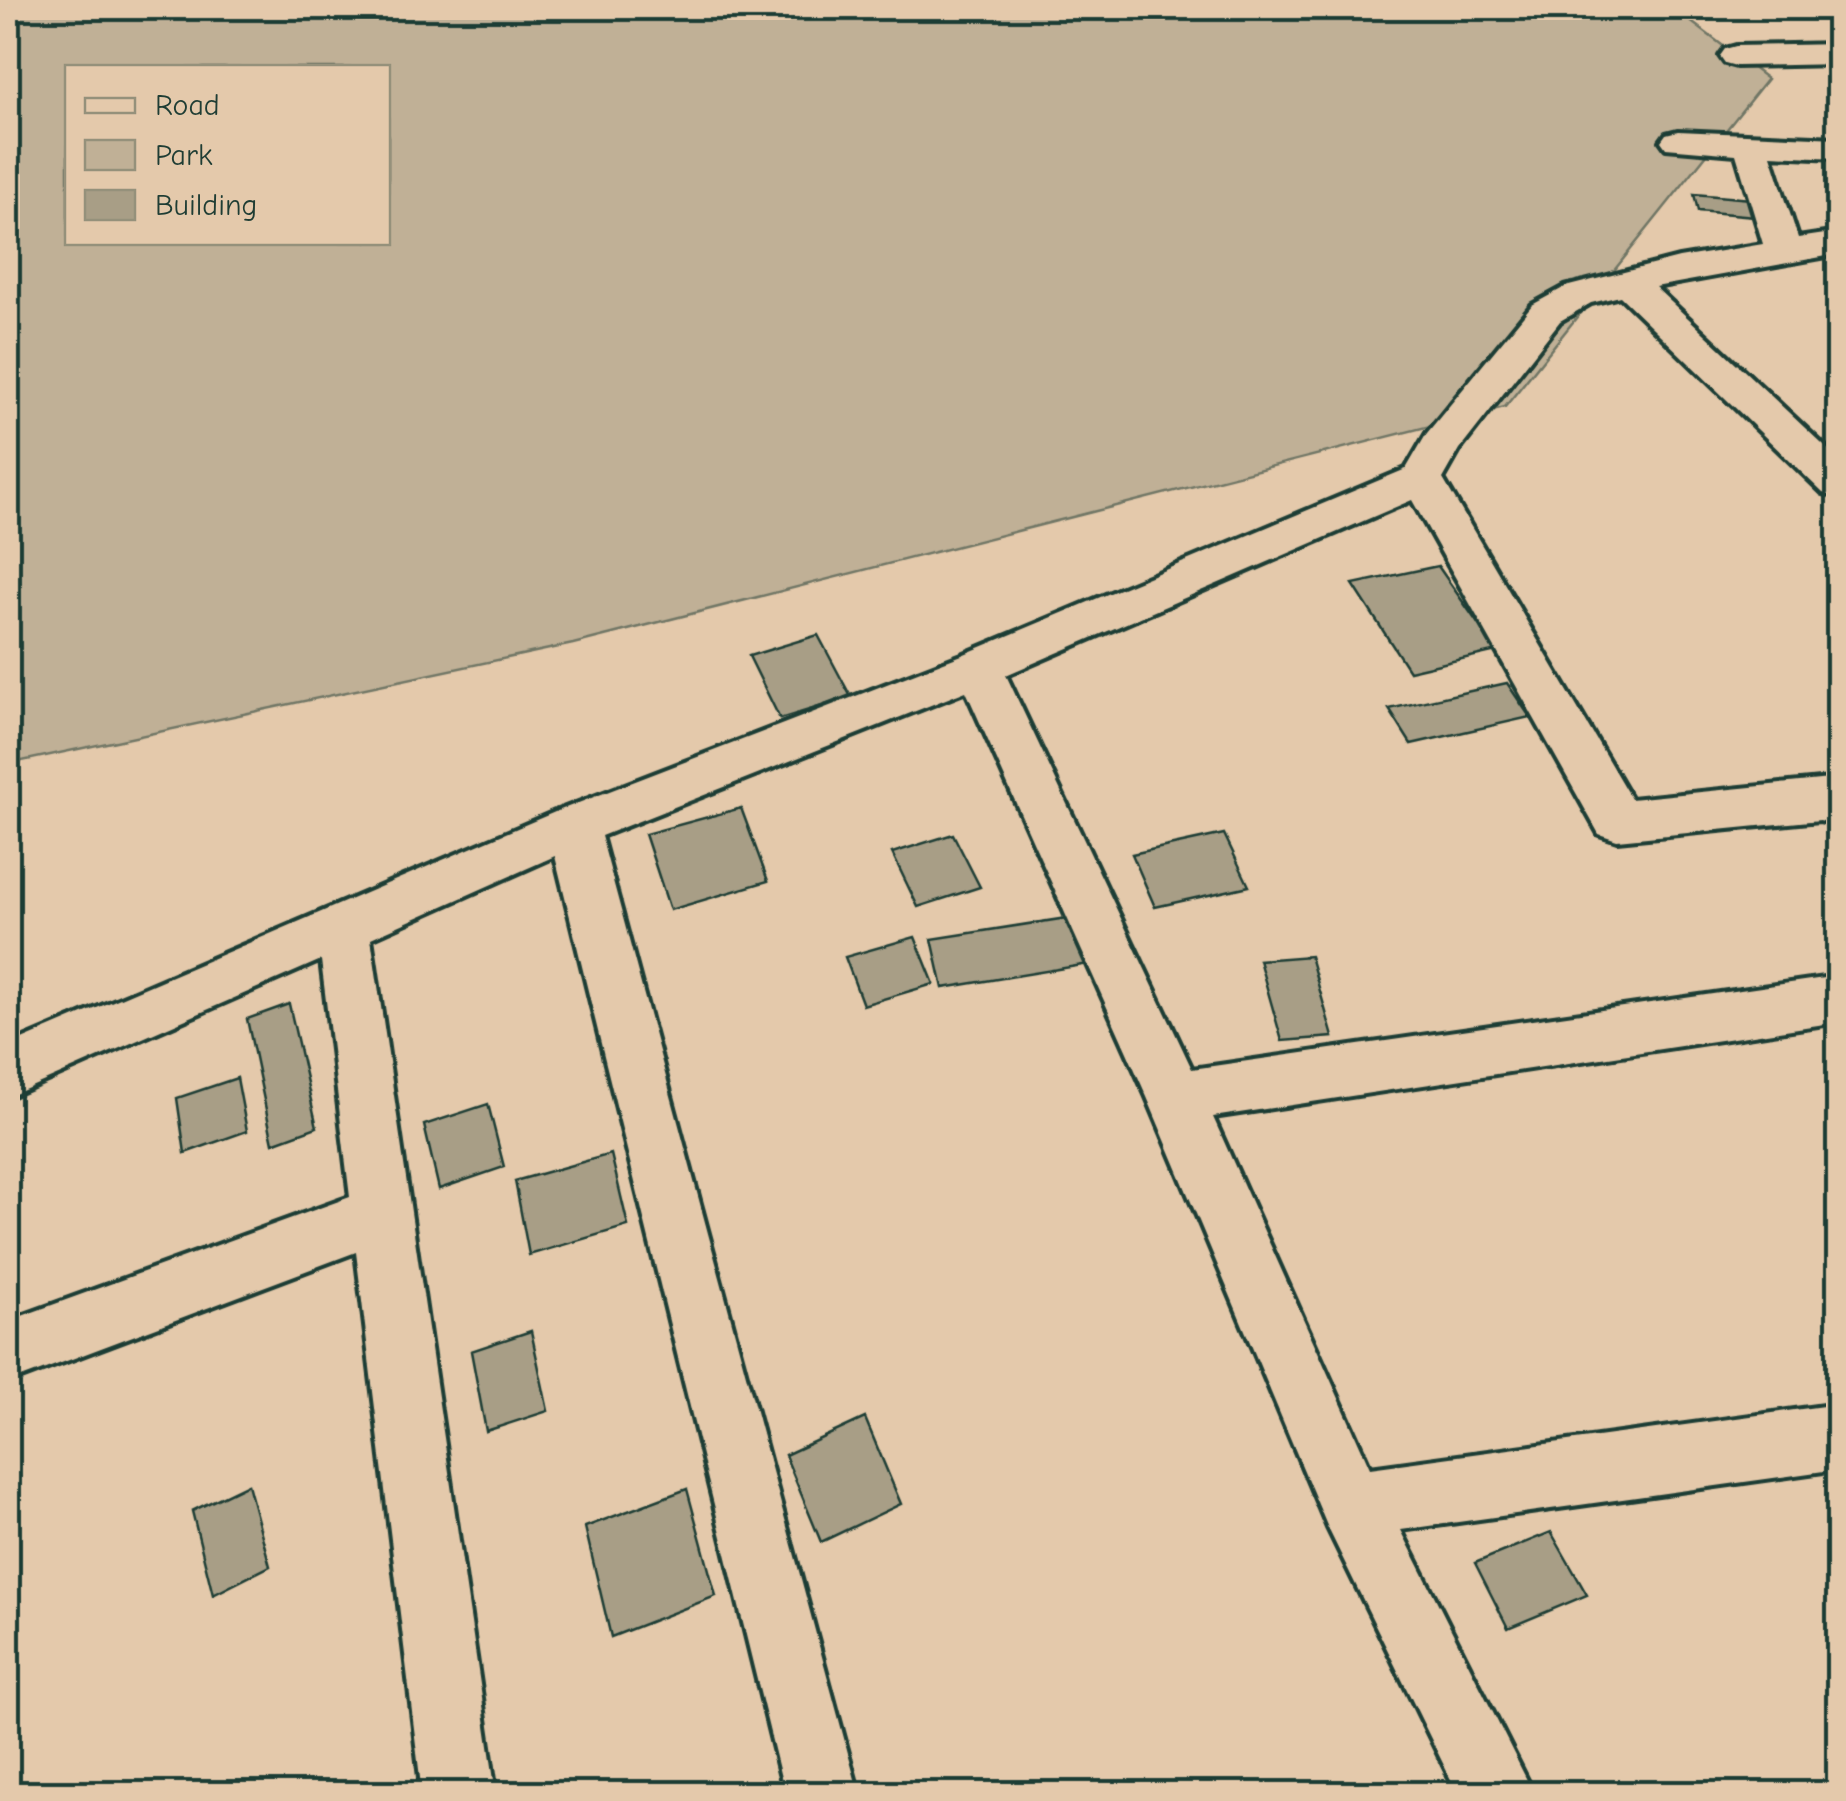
<svg xmlns="http://www.w3.org/2000/svg" width="1846" height="1801" viewBox="0 0 1846 1801" font-family="'Comic Neue',sans-serif">
	<style>
		.green { fill: #c0b096; stroke: #707665; stroke-width: 2.5; fill-rule: evenodd }
		.building { fill: #a89e86; stroke: #1f3d34; stroke-width: 2.5 }
		.lines { fill: none; stroke-linecap: round; stroke-linejoin: round }
		.street-casing { stroke: #1f3d34; stroke-width: 8 }
		.street { fill: #e4c9ab; fill-rule: evenodd }
	</style>
	<rect width="100%" height="100%" fill="#e4c9ab"/>
	<filter id="ink" filterUnits="userSpaceOnUse"><feTurbulence type="fractalNoise" baseFrequency=".01" numOctaves="2"/><feDisplacementMap in="SourceGraphic" scale="20" xChannelSelector="R" yChannelSelector="G"/><feConvolveMatrix kernelMatrix="1 2 1 2 8 2 1 2 1" color-interpolation-filters="sRGB"/></filter>
	<g filter="url(#ink)">
		<!-- green -->
		<path class="green" d="M8,8H1673L1767,79L1505,407L573,644L8,764ZM68,68H388V242H68Z"/>
		<!-- building -->
		<g class="building">
			<polygon points="1694,194 1762,200 1767,217 1698,211"/>
			<polygon points="1438,566 1497,651 1409,671 1353,584"/>
			<polygon points="818,635 851,697 780,719 749,656"/>
			<polygon points="1507,683 1530,717 1411,744 1389,709"/>
			<polygon points="741,808 768,881 670,910 645,834"/>
			<polygon points="953,834 980,887 918,907 892,853"/>
			<polygon points="1224,834 1249,886 1155,907 1132,854"/>
			<polygon points="1086,915 1101,962 943,988 932,939"/>
			<polygon points="915,937 934,984 863,1005 845,957"/>
			<polygon points="1310,956 1333,1037 1282,1041 1259,960"/>
			<polygon points="289,1004 317,1127 273,1143 247,1019"/>
			<polygon points="237,1078 247,1131 185,1153 177,1098"/>
			<polygon points="488,1104 504,1167 439,1189 424,1125"/>
			<polygon points="611,1154 628,1226 529,1255 515,1181"/>
			<polygon points="531,1331 548,1411 486,1431 471,1351"/>
			<polygon points="865,1418 901,1504 821,1542 785,1455"/>
			<polygon points="248,1484 270,1566 213,1595 192,1511"/>
			<polygon points="687,1489 716,1596 611,1637 585,1527"/>
			<polygon points="1551,1532 1587,1595 1508,1628 1475,1563"/>
		</g>
		<g class="lines">
			<defs>
				<g id="street">
					<polygon points="1838,44 1838,64 1736,66 1725,63 1720,56 1725,49 1736,46"/>
					<polygon points="1678,131 1838,138 1838,158 1771,155 1798,238 1838,232 1838,254 1655,287 1838,459 1838,497 1823,493 1620,296 1591,303 1560,321 1460,449 1443,479 1631,799 1830,779 1838,782 1838,826 1820,820 1617,840 1599,834 1412,500 1006,675 1192,1069 1838,976 1838,1022 1213,1117 1370,1468 1838,1404 1838,1469 1401,1530 1534,1794 1458,1794 1328,1528 1147,1097 966,691 601,836 859,1794 785,1794 555,856 371,938 496,1794 422,1794 356,1252 8,1383 8,1321 350,1197 321,960 8,1097 8,1046 555,812 962,655 1406,469 1427,433 1532,305 1565,287 1679,258 1763,244 1736,154 1666,148 1661,141 1666,134"/>
				</g>
			</defs>
			<!-- street casing -->
			<use href="#street" class="street-casing"/>
			<!-- street -->
			<use href="#street" class="street"/>
		</g>
	</g>
	<!-- margin -->
	<rect width="1846" height="1801" fill="none" stroke="#e4c9ab" stroke-width="40"/>
	<rect x="20" y="20" width="1806" height="1761" fill="none" stroke="#1f3d34" stroke-width="4" filter="url(#ink)"/>
	<!-- legend -->
	<rect x="65" y="65" width="325" height="180" fill="#e4c9ab" stroke="#95917b" stroke-width="2.5"/>
	<rect x="85" y="98" width="50" height="15" fill="#e4c9ab" stroke="#95917b" stroke-width="2.5"/>
	<text x="155" y="115" font-size="30" fill="#1f3d34">Road</text>
	<rect x="85" y="140" width="50" height="30" fill="#c0b096" stroke="#95917b" stroke-width="2.5"/>
	<text x="155" y="165" font-size="30" fill="#1f3d34">Park</text>
	<rect x="85" y="190" width="50" height="30" fill="#a89e86" stroke="#95917b" stroke-width="2.5"/>
	<text x="155" y="215" font-size="30" fill="#1f3d34">Building</text>
</svg>
